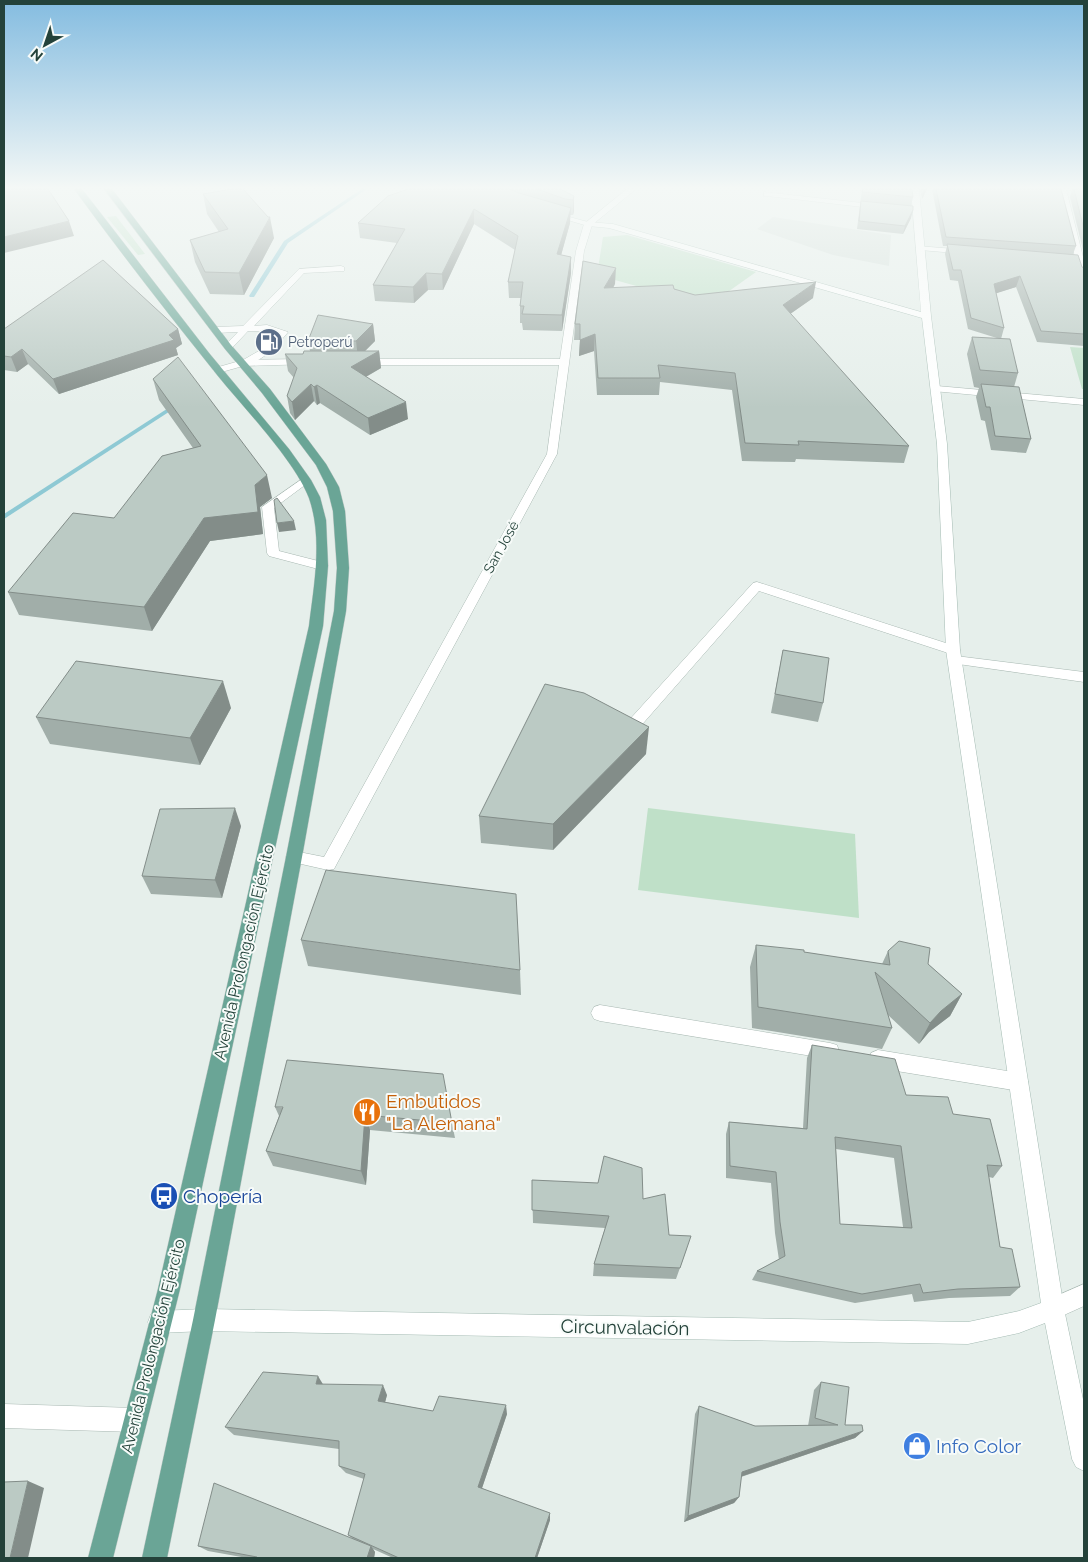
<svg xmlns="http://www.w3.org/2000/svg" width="1088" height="1562" viewBox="0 0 1088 1562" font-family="Raleway,sans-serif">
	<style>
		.built { fill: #d4dfda }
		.green { fill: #bfe0c8 }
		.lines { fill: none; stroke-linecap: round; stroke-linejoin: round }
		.stream { fill: #8ec9d4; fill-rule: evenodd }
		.lane-casing { stroke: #a8b8b2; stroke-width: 1 }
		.street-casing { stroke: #a8b8b2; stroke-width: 1 }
		.secondary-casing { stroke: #a4bbb3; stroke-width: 1 }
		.primary-casing { stroke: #c2cac8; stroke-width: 1 }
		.lane { fill: #fff; fill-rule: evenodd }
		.street { fill: #fff; fill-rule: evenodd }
		.secondary { fill: #fff; fill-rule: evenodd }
		.primary { fill: #6aa596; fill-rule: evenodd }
		.wall { fill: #a1aea9; fill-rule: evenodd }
		.shaded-wall { fill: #838d89 }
		.building { fill: #bbcac4; stroke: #838d89; fill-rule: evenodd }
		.labels { text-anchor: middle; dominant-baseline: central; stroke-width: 4; stroke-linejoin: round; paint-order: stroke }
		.far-service-label { font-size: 14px; fill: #4e5e75; stroke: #f7fbf9; text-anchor: start }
		.far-street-label { font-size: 14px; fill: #24423a; stroke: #f7fbf9 }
		.street-label { font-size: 16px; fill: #24423a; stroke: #f7fbf9 }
		.near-food-label { font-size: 19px; fill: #c56008; stroke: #f7fbf9; text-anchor: start }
		.near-transit-label { font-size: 19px; fill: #164399; stroke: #f7fbf9; text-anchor: start }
		.near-street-label { font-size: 19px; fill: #24423a; stroke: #f7fbf9 }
		.near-shop-label { font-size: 19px; fill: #366cbe; stroke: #f7fbf9; text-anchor: start }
	</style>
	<rect width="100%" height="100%" fill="#e6efeb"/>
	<!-- built -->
	<polygon class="built" points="773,217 891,235 889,266 833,255 757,229"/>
	<!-- green -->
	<g class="green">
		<polygon points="116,216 145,254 138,255 107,217"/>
		<polygon points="627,235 756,272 708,306 597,275 603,237"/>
		<polygon points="1070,347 1084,348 1084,389 1082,389"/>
		<polygon points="648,808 855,834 859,918 638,890"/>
	</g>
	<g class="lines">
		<!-- stream -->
		<g class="stream">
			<polygon points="362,189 367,189 288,243 254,297 250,297 249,296 284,241"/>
			<polygon points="173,405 178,406 4,519 4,514"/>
		</g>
		<defs>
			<g id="lane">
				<polygon points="764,192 880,205 884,207 880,209 767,196 764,196"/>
				<path d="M341,266L344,267V271L304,273L254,326L267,325L288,332C279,344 256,368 240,365L238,363L264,348L277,333L267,331H248L231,349L228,350L223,347L238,332L215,333L210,330L215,327L243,326L299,269Z"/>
				<polygon points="305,477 311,480 309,482 274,508 279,551 326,563 328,566 322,570 269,556 267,553 262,507"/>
				<polygon points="600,1005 830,1043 837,1045 839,1051 837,1057 830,1059 600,1021 594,1019 591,1013 594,1007"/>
				<polygon points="878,1050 1019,1073 1026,1076 1028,1082 1026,1088 1019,1091 878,1068 871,1065 869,1059 871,1053"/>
				<polygon points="4,1404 135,1408 143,1412 147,1420 143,1428 135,1432 4,1428"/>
			</g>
			<g id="street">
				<polygon points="627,189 636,189 592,225 584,251 557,454 334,869 328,870 288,861 286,857 288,853 294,851 324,857 547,454 559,365 360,365 355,362 360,359 560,359 576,251 584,224"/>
				<polygon points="1058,189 1066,189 1084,261 1084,279 1080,277"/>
				<polygon points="917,246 967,250 971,252 967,254 920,250 916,248"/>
				<polygon points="307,359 310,360 310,364 243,366 218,373 213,370 215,368 243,360"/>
				<polygon points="937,386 1084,399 1084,405 933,391 932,389"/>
				<polygon points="757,582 958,647 960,650 958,653 948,653 759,591 632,736 622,736 620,732 622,728 753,583"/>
				<polygon points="956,656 1084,672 1084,682 951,663 949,660 951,657"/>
				<polygon points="1084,1284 1084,1306 1053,1320 1045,1317 1042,1309 1045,1301"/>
			</g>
			<polygon id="secondary" points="911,189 919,189 931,316 947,444 960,650 1064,1309 1084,1404 1084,1471 1076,1467 1072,1459 1045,1323 1019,1333 968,1344 204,1331 159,1333 151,1330 148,1322 151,1314 159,1311 204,1309 968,1322 1019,1311 1041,1303 946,650 937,444 922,318 609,228 588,226 547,214 551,212 588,222 613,224 921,312"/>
			<g id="primary">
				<path d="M74,189H82L209,353L289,449L311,480L320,497L326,520L328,566L323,626L180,1289L113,1558H88L158,1289L309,626C314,585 323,538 309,498C295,461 244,408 218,376C169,315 120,252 74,189Z"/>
				<polygon points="104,189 112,189 231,345 270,389 326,464 339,487 345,511 349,568 346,611 302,857 215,1320 167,1558 142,1558 193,1320 286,857 334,611 337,568 333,511 327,487 316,465 262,393 225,349"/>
			</g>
		</defs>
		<!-- lane casing -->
		<use href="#lane" class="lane-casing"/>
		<!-- street casing -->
		<use href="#street" class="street-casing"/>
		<!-- secondary casing -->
		<use href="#secondary" class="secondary-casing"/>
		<!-- primary casing -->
		<use href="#primary" class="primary-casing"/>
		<!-- lane -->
		<use href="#lane" class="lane"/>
		<!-- street -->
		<use href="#street" class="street"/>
		<!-- secondary -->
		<use href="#secondary" class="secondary"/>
		<!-- primary -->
		<use href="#primary" class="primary"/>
	</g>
	<!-- wall -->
	<g class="wall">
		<polygon points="408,189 560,189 574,196 574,211 573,215 570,215 570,223 561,255 571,257 571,273 562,331 523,330 522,323 520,323 520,306 521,298 509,298 508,282 515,250 474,224 443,290 428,290 414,303 375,301 373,285 397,243 360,238 358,223"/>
		<polygon points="862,189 913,197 911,206 911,218 903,234 857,229"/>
		<polygon points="920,189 927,189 922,199"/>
		<polygon points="932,189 1061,189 1076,246 1073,254 1082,267 1084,268 1084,346 1037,342 1016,287 996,293 1004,328 1001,339 1018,373 1014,387 1031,439 1026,453 991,450 985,421 981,420 976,397 979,388 974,387 967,354 972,337 1000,339 968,329 958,281 950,280 945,254 947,246 943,246"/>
		<polygon points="1072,189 1084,189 1084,254 1070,197"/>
		<polygon points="203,194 274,238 244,295 210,294 195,262 190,240 219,232 207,214"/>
		<polygon points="615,284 613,288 674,289 695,295 813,298 790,314 909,446 904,463 796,459 795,462 742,461 732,390 660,382 659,395 597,395 594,351 579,356 580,340 574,340 575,324"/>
		<polygon points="373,324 375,341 365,351 379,351 381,368 366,377 408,419 370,435 320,403 317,405 314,401 295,420 290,413 287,396 294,378 288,371 285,354 303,354 310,351 308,341"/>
		<polygon points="4,329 178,329 182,344 176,348 178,355 59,394 28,364 17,372 4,370"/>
		<polygon points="153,379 272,498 260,507 263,534 210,541 152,631 19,615 8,592 114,518 193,448 159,400"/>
		<polygon points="783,650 823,703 818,722 771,713"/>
		<polygon points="231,708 200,765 50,744 36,717"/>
		<polygon points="646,754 553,850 481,843 479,816"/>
		<polygon points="241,826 222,898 151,894 142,876"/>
		<polygon points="301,940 520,970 521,995 308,966"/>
		<polygon points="756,945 882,964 888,951 928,964 962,994 950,1016 929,1032 919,1044 888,1015 892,1028 882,1049 752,1028 750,967"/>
		<path d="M812,1045L906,1095L953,1114L1002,1166L993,1178L989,1177L1000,1247L1020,1287L1010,1296L949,1298L914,1302L912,1294L855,1303L752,1280L757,1271L779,1260L775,1233L771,1183L726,1178V1134L729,1122L803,1128L807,1058ZM836,1149L894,1158L903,1227L840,1224Z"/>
		<polygon points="275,1107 452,1123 455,1138 370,1130 366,1185 273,1166 266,1151 279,1116"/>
		<polygon points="532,1180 643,1199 669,1235 687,1248 676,1279 593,1276 594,1264 605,1228 533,1223"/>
		<polygon points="821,1382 845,1425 863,1431 855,1438 741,1477 739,1497 734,1503 684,1522 695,1414 699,1406 755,1426 808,1426 814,1390"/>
		<polygon points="323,1385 387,1395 385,1402 433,1411 507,1414 482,1488 550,1520 537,1558 393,1558 373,1549 375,1552 374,1558 247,1558 208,1551 198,1546 353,1539 348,1535 364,1479 346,1473 339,1466 339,1449 234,1435 225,1427"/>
	</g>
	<!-- shaded-wall -->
	<g class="shaded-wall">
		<polygon points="925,189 927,189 922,199 924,190"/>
		<polygon points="574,196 574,211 573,215 573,200"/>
		<polygon points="571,208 570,223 557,270 557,254"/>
		<polygon points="474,209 474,224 443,290 442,274"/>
		<polygon points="913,210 911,218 903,234 905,226"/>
		<polygon points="270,217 274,238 244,295 239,273"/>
		<polygon points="69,221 74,236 4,253 4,237"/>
		<polygon points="571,257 571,273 562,331 562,315"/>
		<polygon points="616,268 615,284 604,304 604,288"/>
		<polygon points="426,273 428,290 414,303 413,287"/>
		<polygon points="1020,276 1016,287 991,295 994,284"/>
		<polygon points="816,282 813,298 780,321 783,305"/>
		<polygon points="373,324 375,341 358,358 356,341"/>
		<polygon points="178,329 182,344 176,348 178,355 59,394 53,379 169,335"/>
		<polygon points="595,334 594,351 579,356 580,340"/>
		<polygon points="22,349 28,364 17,372 11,357"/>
		<polygon points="379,351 381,368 353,384 351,367"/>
		<polygon points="311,384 314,401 295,420 292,402"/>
		<polygon points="317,385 320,403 317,405 314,387"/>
		<polygon points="406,402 408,419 370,435 368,418"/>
		<polygon points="267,475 272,498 260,507 263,534 210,541 152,631 144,607 204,518 255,485"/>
		<polygon points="294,521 296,530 279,532 277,523"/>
		<polygon points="223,681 231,708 200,765 190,738"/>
		<polygon points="649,727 646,754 553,850 553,824"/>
		<polygon points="235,808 241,826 222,898 215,880"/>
		<polygon points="962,994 950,1016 929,1032 919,1044 930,1023 941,1011"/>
		<polygon points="365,1115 370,1130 366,1185 361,1171"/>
		<polygon points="318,1376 324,1386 316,1384"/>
		<polygon points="383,1385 387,1395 383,1410 378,1401"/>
		<polygon points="506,1405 507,1414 480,1494 478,1487"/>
		<polygon points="863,1431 855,1438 737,1478 742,1472"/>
		<polygon points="28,1481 44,1488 28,1558 10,1558"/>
		<polygon points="739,1497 734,1503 684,1522 688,1516"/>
		<polygon points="550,1513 550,1520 537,1558 535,1558"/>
		<polygon points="371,1546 375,1552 374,1558 367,1558"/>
	</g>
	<!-- building -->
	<g class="building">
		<polygon points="4,189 48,189 69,221 4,237"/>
		<polygon points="232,189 243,189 268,217 270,217 239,273 205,272 190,240 228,229 203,194"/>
		<polygon points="408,189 509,189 519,193 571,208 557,254 571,257 562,315 522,314 524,306 520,306 523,282 508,282 518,236 474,209 442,274 426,273 413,287 373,285 405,229 358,223 388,196"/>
		<polygon points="537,189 560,189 574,196 573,200 565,199"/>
		<polygon points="863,189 912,189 913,197 862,192"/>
		<polygon points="936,189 1061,189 1076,246 946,237"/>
		<polygon points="1074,189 1084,189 1084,230"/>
		<polygon points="861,201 913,206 913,210 905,226 859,221"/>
		<polygon points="947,244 1078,255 1082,267 1084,268 1084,334 1041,331 1020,276 994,284 1004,328 971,318 961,270 953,270"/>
		<polygon points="103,260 178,329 169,335 174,340 53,379 22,349 11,357 4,356 4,329"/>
		<polygon points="583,261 616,268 604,288 673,285 674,289 695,295 816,282 783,305 909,446 798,441 799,445 745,443 735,373 658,365 660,378 598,378 595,334 580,340 580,324 575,324"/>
		<polygon points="318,315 373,324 356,341 308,341"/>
		<polygon points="972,337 1010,339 1018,373 980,370"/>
		<polygon points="304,351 379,351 351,367 406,402 368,418 317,385 314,387 311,384 292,402 287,396 297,368 285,354 303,354"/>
		<polygon points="178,357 267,475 255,485 258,512 204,518 144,607 8,592 73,513 114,518 162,456 201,446 153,379"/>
		<polygon points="981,384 1019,387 1031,439 995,436 990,407 986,407"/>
		<polygon points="277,498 294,521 277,523 274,500"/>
		<polygon points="783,650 829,658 823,703 775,694"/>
		<polygon points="76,661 223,681 190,738 36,717"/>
		<polygon points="545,684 584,693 649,727 553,824 479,816"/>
		<polygon points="235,808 215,880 142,876 160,809"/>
		<polygon points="326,870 516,894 520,970 301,940"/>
		<polygon points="899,941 930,948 928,964 962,994 941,1011 930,1023 875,972 892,1028 758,1007 756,945 804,950 804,952 890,965 888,951"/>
		<path d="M812,1045L895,1059L906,1095L948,1097L953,1114L990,1119L1002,1166L987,1165L1000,1247L1012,1249L1020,1287L958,1289L923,1293L920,1284L862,1294L757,1271L785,1256L780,1222L776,1172L730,1166L729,1122L807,1129ZM835,1137L901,1146L912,1228L840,1224Z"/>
		<polygon points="287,1060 443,1074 452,1123 365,1115 361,1171 266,1151 283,1107 275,1107"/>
		<polygon points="604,1156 642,1168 643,1199 665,1194 669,1235 691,1236 680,1268 594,1264 609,1216 532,1210 532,1180 598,1183"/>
		<polygon points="263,1372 318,1376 316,1384 383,1385 378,1401 433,1411 439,1396 506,1405 478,1487 550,1513 535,1558 399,1558 348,1535 365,1474 339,1466 339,1441 225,1427"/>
		<polygon points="821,1382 849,1387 845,1425 862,1425 863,1431 742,1472 739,1497 688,1516 699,1406 755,1426 838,1425 815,1418"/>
		<polygon points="28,1481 10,1558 4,1558 4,1482"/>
		<polygon points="214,1483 371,1546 367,1558 257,1558 257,1557 198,1546"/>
	</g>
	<!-- sky -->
	<linearGradient id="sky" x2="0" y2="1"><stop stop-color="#84bce0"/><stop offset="0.46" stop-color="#f4f8f6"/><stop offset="1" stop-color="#f4f8f6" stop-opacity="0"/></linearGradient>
	<rect width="1088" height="408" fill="url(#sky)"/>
	<!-- icons -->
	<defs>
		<symbol id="fuel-disc" viewBox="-11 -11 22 22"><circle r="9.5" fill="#5c6f8a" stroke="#f7fbf9"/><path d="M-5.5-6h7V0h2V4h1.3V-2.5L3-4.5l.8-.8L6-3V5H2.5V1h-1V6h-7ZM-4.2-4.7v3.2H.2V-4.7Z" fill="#fff"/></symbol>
		<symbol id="restaurant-disc" viewBox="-11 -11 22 22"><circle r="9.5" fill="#e8710a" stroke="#f7fbf9"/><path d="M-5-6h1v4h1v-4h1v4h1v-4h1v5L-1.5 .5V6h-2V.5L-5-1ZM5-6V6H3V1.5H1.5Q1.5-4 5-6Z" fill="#fff"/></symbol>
		<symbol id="bus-disc" viewBox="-11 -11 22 22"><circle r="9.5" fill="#1a4fb4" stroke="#f7fbf9"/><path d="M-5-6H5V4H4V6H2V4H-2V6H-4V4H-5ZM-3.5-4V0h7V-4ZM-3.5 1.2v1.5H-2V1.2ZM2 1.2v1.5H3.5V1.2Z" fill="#fff"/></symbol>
		<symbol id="shop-disc" viewBox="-11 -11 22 22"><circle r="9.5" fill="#3f7fe0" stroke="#f7fbf9"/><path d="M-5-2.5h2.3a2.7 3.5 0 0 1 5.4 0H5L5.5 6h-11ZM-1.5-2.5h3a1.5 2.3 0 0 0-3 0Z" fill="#fff"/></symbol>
	</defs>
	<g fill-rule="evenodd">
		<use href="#fuel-disc" x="253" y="326" width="32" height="32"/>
		<use href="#restaurant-disc" x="351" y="1096" width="32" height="32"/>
		<use href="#bus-disc" x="148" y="1180" width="32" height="32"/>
		<use href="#shop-disc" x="901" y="1430" width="32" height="32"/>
	</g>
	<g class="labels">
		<!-- far-service labels -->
		<g class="far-service-label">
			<text x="288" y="342">Petroperú</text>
		</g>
		<!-- far-street labels -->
		<g class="far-street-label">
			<text transform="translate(501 547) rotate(-61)">San José</text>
		</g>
		<!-- street labels -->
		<g class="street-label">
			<text transform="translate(244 952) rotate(-77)">Avenida Prolongación Ejército</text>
			<text transform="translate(153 1346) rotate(-76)">Avenida Prolongación Ejército</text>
		</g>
		<!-- near-food labels -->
		<g class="near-food-label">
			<text x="386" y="1101">Embutidos<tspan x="386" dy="22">"La Alemana"</tspan></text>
		</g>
		<!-- near-transit labels -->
		<g class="near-transit-label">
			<text x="183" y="1196">Chopería</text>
		</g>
		<!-- near-street labels -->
		<g class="near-street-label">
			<text transform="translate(625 1327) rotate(1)">Circunvalación</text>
		</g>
		<!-- near-shop labels -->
		<g class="near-shop-label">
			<text x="936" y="1446">Info Color</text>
		</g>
	</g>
	<!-- border -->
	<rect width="1088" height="1562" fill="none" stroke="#24423a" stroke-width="10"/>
	<!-- north arrow -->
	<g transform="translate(45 45) rotate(220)" stroke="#f7fbf9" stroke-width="4" paint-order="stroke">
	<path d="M0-4L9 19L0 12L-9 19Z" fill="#24423a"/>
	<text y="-8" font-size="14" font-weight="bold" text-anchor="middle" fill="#24423a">N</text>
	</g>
</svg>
